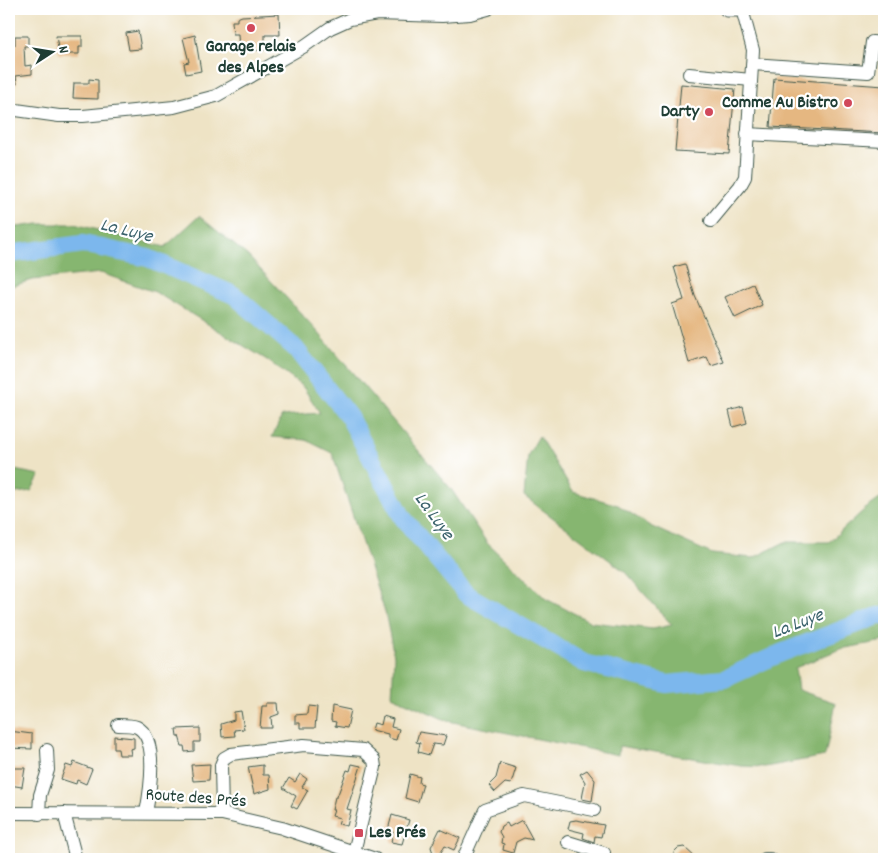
<svg xmlns="http://www.w3.org/2000/svg" width="893" height="868" viewBox="0 0 893 868" font-family="Dekko,sans-serif">
	<style>
		.forest { fill: #86b66f; stroke: #527a52 }
		.lines { fill: none; stroke-linecap: round; stroke-linejoin: round }
		.river { stroke: #7bb7ed; stroke-width: 18 }
		.building { fill: #e5b781 }
		.minor-casing { stroke: #3e564a; stroke-width: 14 }
		.major-casing { stroke: #3e564a; stroke-width: 17 }
		.minor { stroke: #fff; stroke-width: 12 }
		.major { stroke: #fff; stroke-width: 15 }
		.poi-dot { fill: #d1495b; stroke: #fff; stroke-width: 2 }
		.labels { text-anchor: middle; dominant-baseline: central; stroke-width: 4.5; stroke-linejoin: round; paint-order: stroke }
		.poi-label { font-size: 18px; font-weight: bold; fill: #1f3d34; stroke: #fff; text-anchor: end }
		.street-label { font-size: 18px; fill: #1f3d34; stroke: #fff }
		.water-label { font-size: 19px; font-style: italic; fill: #3b626c; stroke: #fff }
	</style>
	<rect width="100%" height="100%" fill="#fff"/>
	<filter id="ink" filterUnits="userSpaceOnUse"><feTurbulence type="fractalNoise" baseFrequency=".02" numOctaves="2"/><feDisplacementMap in="SourceGraphic" scale="10" xChannelSelector="R" yChannelSelector="G"/><feConvolveMatrix kernelMatrix="1 2 1 2 8 2 1 2 1" color-interpolation-filters="sRGB"/></filter>
	<filter id="wash" filterUnits="userSpaceOnUse"><feTurbulence type="fractalNoise" baseFrequency=".0096" numOctaves="4" result="noise"/><feDisplacementMap in="SourceGraphic" scale="20" xChannelSelector="R" yChannelSelector="G"/><feGaussianBlur stdDeviation="1.12" result="paint"/><feColorMatrix in="noise" values="0 0 0 0 0 0 0 0 0 0 0 0 0 0 0 0 0 1.4 0 .05"/><feComposite in="paint" operator="in"/></filter>
	<g filter="url(#wash)">
		<rect width="100%" height="100%" fill="#eee3c5"/>
		<!-- forest -->
		<g class="forest">
			<polygon points="199,216 248,256 317,331 451,489 487,543 546,599 591,622 653,629 672,625 624,571 524,496 528,455 539,436 573,492 618,505 650,526 712,554 753,558 785,542 829,542 864,510 884,496 884,641 840,649 795,668 798,690 836,703 825,756 765,767 741,766 619,746 618,755 448,721 392,696 394,656 385,612 332,453 306,440 272,437 282,416 320,413 303,387 267,360 155,292 101,273 32,280 9,287 9,228 39,224 74,224 165,247"/>
			<polygon points="9,469 40,475 31,491 9,494"/>
		</g>
		<g class="lines">
			<!-- river -->
			<polyline class="river" points="9,254 83,244 148,258 234,295 295,348 349,417 403,518 466,594 584,663 667,684 724,679 781,653 878,616 884,616"/>
		</g>
		<g id="blocks">
			<!-- building -->
			<g class="building">
				<polygon points="279,14 280,35 265,35 265,50 239,51 238,34 233,34 232,21 237,21 237,18 242,16"/>
				<polygon points="138,31 141,49 129,50 126,33"/>
				<polygon points="195,35 201,71 186,74 184,63 189,62 183,38"/>
				<polygon points="15,36 28,36 28,46 24,46 25,66 32,65 32,74 16,76 17,84 9,84 9,60 11,60 11,46 15,45"/>
				<polygon points="56,36 82,36 82,47 79,47 79,54 59,54"/>
				<polygon points="774,78 884,86 884,133 770,127"/>
				<polygon points="89,79 98,80 98,99 73,98 74,83 89,83"/>
				<polygon points="681,84 735,89 729,154 675,151"/>
				<polygon points="685,264 695,296 724,362 711,366 707,357 689,363 672,304 684,300 674,267"/>
				<polygon points="753,284 762,305 735,318 725,297"/>
				<polygon points="743,407 747,423 733,427 729,411"/>
				<polygon points="267,703 278,703 279,714 271,717 272,728 260,728 262,706 267,706"/>
				<polygon points="308,706 317,707 315,728 300,728 300,723 295,723 295,715 307,714"/>
				<polygon points="332,706 351,710 347,728 335,726 336,722 331,721"/>
				<polygon points="241,711 244,729 234,730 235,736 222,737 221,724 234,720 234,712"/>
				<polygon points="383,716 393,719 391,727 399,729 396,740 388,738 388,734 372,730 374,723 381,725"/>
				<polygon points="200,728 200,742 194,742 194,751 185,752 184,746 182,746 179,736 177,736 176,729"/>
				<polygon points="9,731 32,734 32,749 9,748"/>
				<polygon points="419,732 446,736 443,745 433,744 429,755 418,752 420,743 416,742"/>
				<polygon points="114,736 134,738 134,748 130,749 131,755 119,755 118,749 114,749"/>
				<polygon points="74,762 92,769 86,784 77,780 76,784 61,779 66,765 72,767"/>
				<polygon points="500,763 516,768 511,784 505,783 495,792 489,785 496,778"/>
				<polygon points="210,764 209,780 193,781 191,765"/>
				<polygon points="352,764 361,766 347,809 351,810 347,826 338,824 340,818 332,816 334,810 332,810 335,797 337,797 347,770 350,771"/>
				<polygon points="263,765 263,775 269,775 270,789 254,794 248,767"/>
				<polygon points="12,768 25,768 22,787 9,785 9,774 12,774"/>
				<polygon points="587,770 595,780 592,801 582,799 585,782 580,774"/>
				<polygon points="300,774 307,779 302,787 308,790 297,809 291,806 296,796 283,788 289,778 295,782"/>
				<polygon points="410,774 420,777 419,783 423,784 418,802 405,798"/>
				<polygon points="392,815 409,820 402,844 391,842 393,832 388,830"/>
				<polygon points="522,820 533,840 524,838 516,842 513,853 503,850 504,844 501,843 502,837 499,832 501,826 507,823 509,827"/>
				<polygon points="576,820 604,825 601,837 595,836 594,842 583,838 584,833 568,829 570,821"/>
				<polygon points="440,829 460,838 454,850 445,846 439,855 434,856 431,847"/>
				<polygon points="684,847 697,859 675,859 674,852 678,848"/>
			</g>
		</g>
	</g>
	<g filter="url(#ink)">
		<use href="#blocks" fill-opacity="0" stroke="#3e564a" stroke-width="1"/>
		<g class="lines">
			<defs>
				<g id="minor">
					<polyline points="753,64 868,72 872,42 884,43"/>
					<polyline points="689,74 751,80"/>
					<polyline points="9,109 59,116 83,116 174,107 216,96 303,47 330,28 350,19 377,14 442,16 470,14 488,9"/>
					<polyline points="747,134 884,141"/>
					<polyline points="711,221 740,186 745,177 753,50 742,9"/>
					<path d="M118,725C124,725 132,725 137,727C159,738 150,792 146,813"/>
					<polyline points="9,813 222,814 282,828 375,859"/>
					<polyline points="64,813 76,859"/>
					<polyline points="39,814 40,795 48,770 47,750"/>
					<polyline points="222,814 221,765 224,758 231,754 304,745 363,750 374,760 375,767 354,852"/>
					<polyline points="568,842 604,853 603,859"/>
					<polyline points="463,859 485,810 524,796 594,810"/>
					<polyline points="765,859 770,859"/>
				</g>
				<polyline id="major" points="727,9 738,9"/>
			</defs>
			<!-- minor casing -->
			<use href="#minor" class="minor-casing"/>
			<!-- major casing -->
			<use href="#major" class="major-casing"/>
			<!-- minor -->
			<use href="#minor" class="minor"/>
			<!-- major -->
			<use href="#major" class="major"/>
		</g>
	</g>
	<!-- markers -->
	<g class="poi-dot">
		<circle cx="251" cy="28" r="5"/>
		<circle cx="848" cy="103" r="5"/>
		<circle cx="709" cy="112" r="5"/>
		<rect x="354" y="828" width="10" height="10" rx="2.5"/>
	</g>
	<g class="labels">
		<!-- poi labels -->
		<g class="poi-label">
			<text x="251" y="47" text-anchor="middle">Garage relais<tspan x="251" dy="21">des Alpes</tspan></text>
			<text x="838" y="103">Comme Au Bistro</text>
			<text x="699" y="112">Darty</text>
			<text x="369" y="833" text-anchor="start">Les Prés</text>
		</g>
		<!-- street labels -->
		<g class="street-label">
			<text transform="translate(196 799) rotate(4)">Route des Prés</text>
		</g>
		<!-- water labels -->
		<g class="water-label">
			<text transform="translate(126 232) rotate(14)">La Luye</text>
			<text transform="translate(433 517) rotate(54)">La Luye</text>
			<text transform="translate(798 625) rotate(-21)">La Luye</text>
		</g>
	</g>
	<!-- margin -->
	<rect width="893" height="868" fill="none" stroke="#fff" stroke-width="30"/>
	<!-- north arrow -->
	<g transform="translate(52 52) rotate(78)" stroke="#ffffff" stroke-width="4" paint-order="stroke">
	<path d="M0-4L9 19L0 12L-9 19Z" fill="#1f3d34"/>
	<text y="-8" font-size="14" font-weight="bold" text-anchor="middle" fill="#1f3d34">N</text>
	</g>
</svg>
